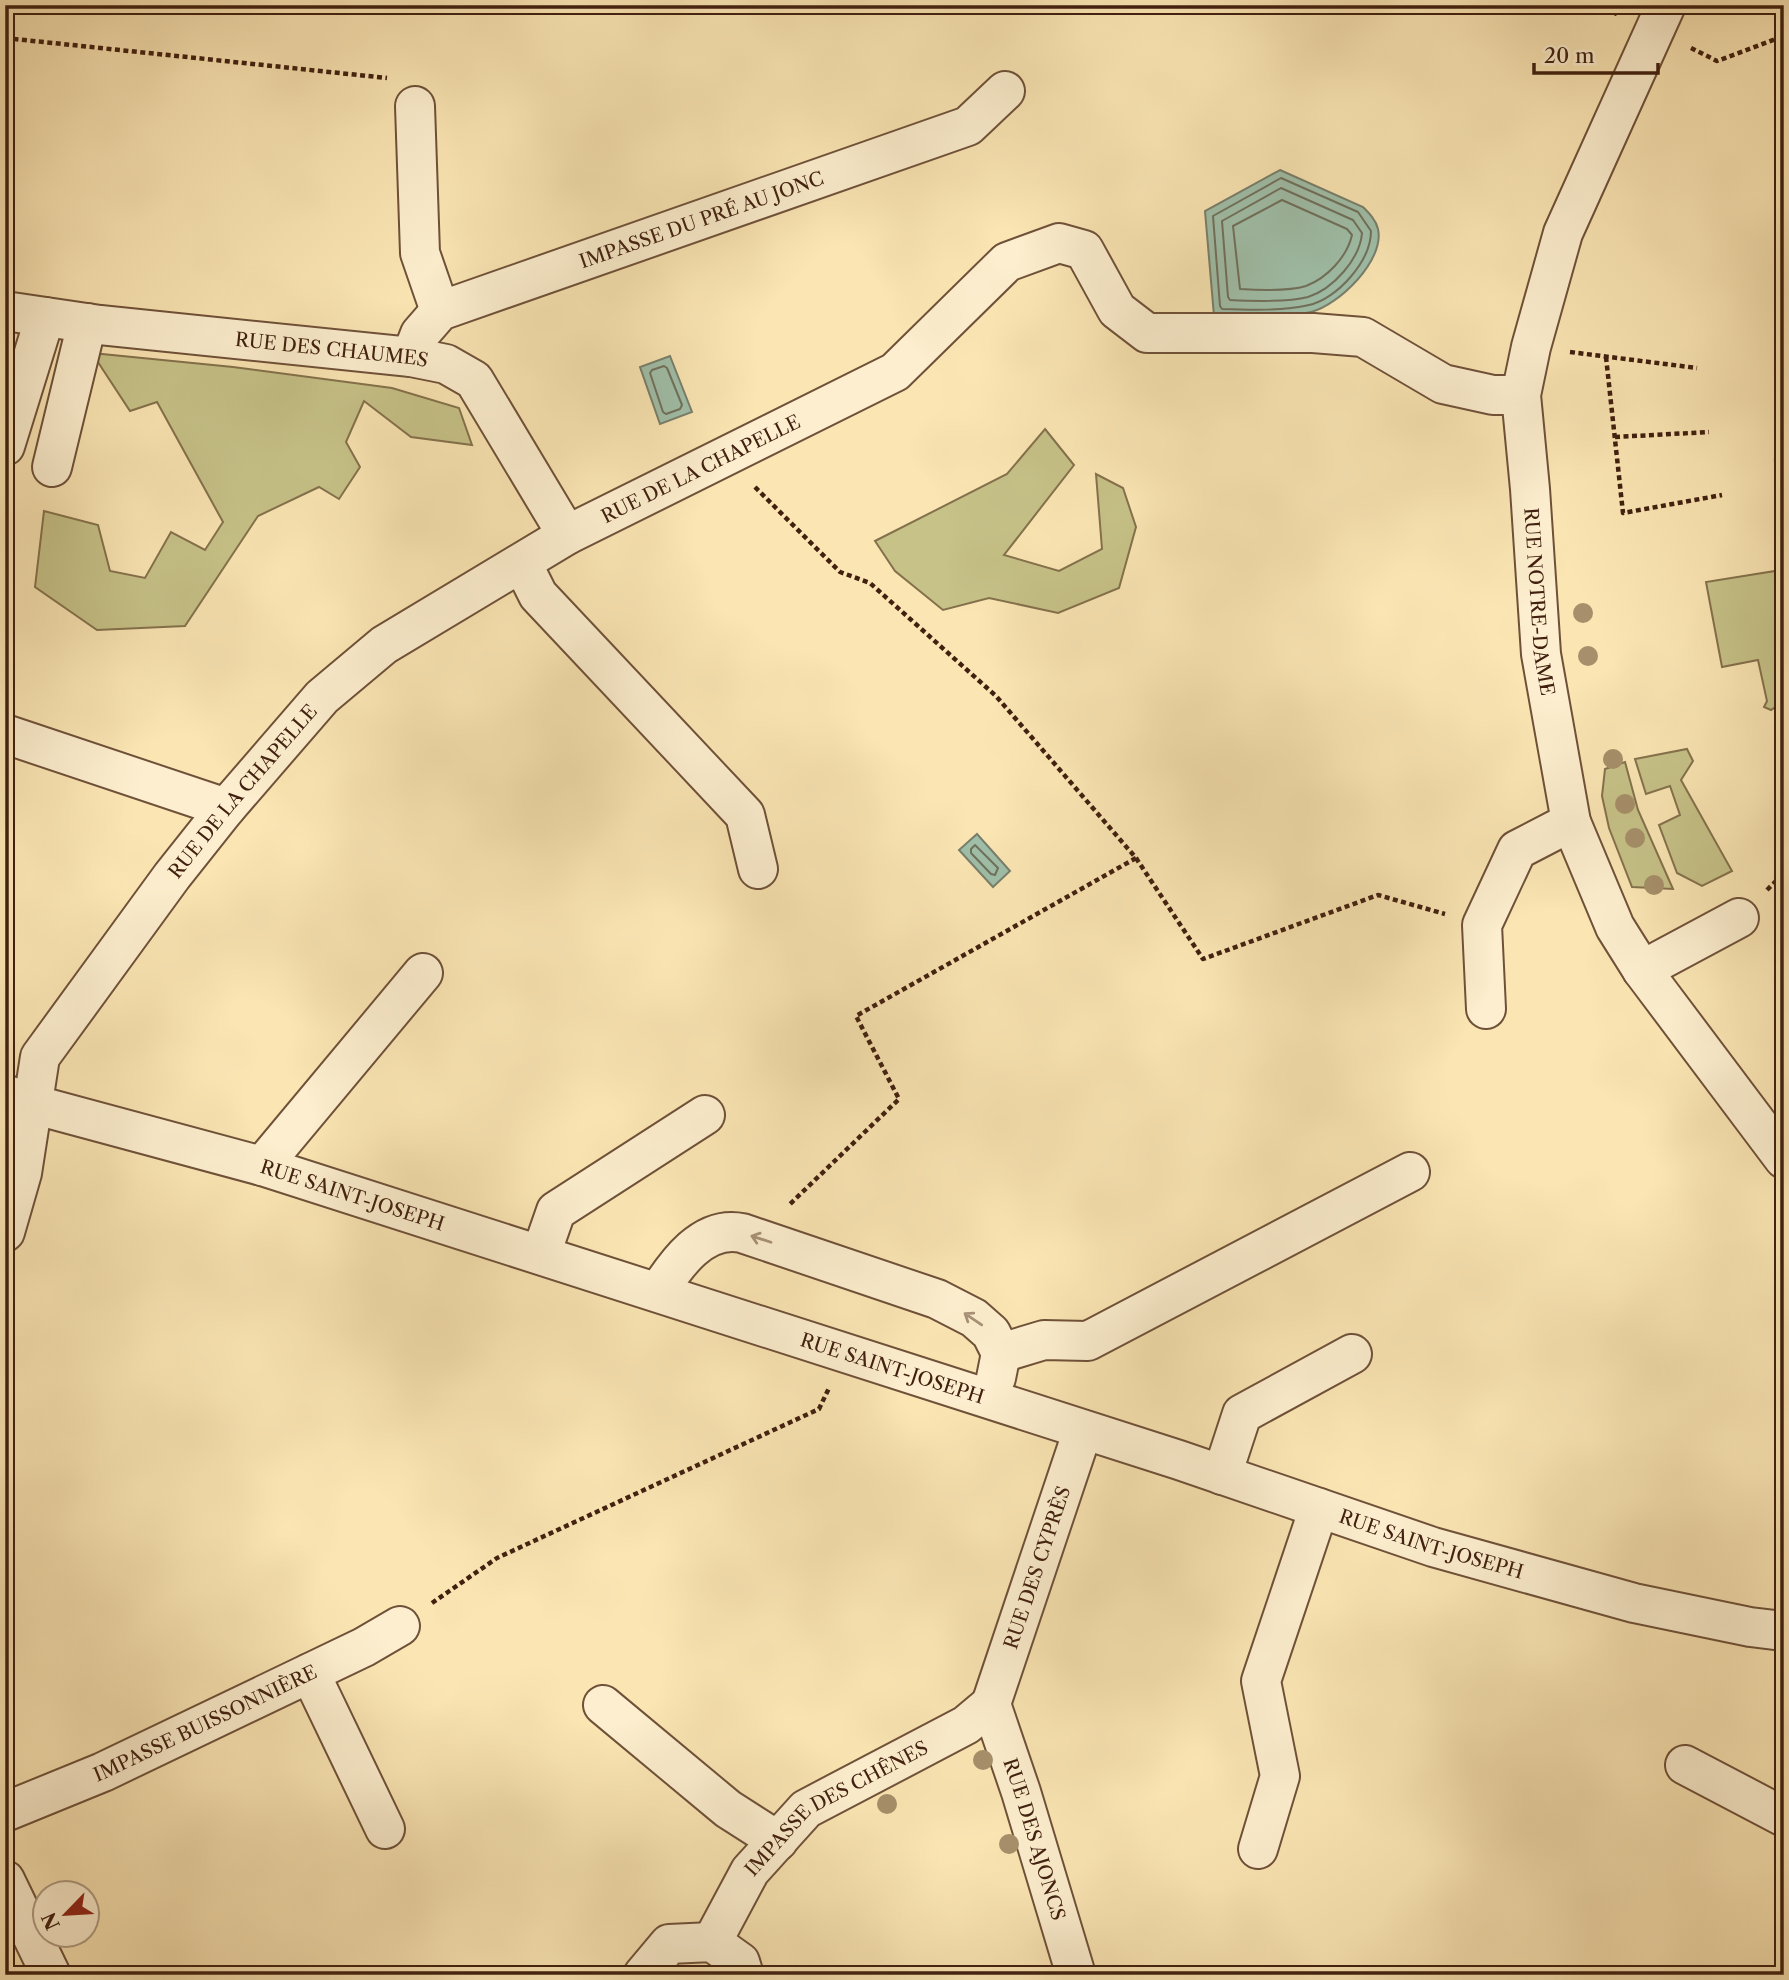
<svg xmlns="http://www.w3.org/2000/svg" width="1789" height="1980" viewBox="0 0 1789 1980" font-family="'Libre Caslon Text',serif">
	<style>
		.green { fill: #c6c288; stroke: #84714c; stroke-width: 2 }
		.water { fill: #9fbfa9; stroke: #797f6c; stroke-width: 2 }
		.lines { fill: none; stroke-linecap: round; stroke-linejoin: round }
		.shore { stroke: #70705c; stroke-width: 2 }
		.minor-casing { stroke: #6f5139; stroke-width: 42 }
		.path { stroke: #412010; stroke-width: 4.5; stroke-dasharray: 5 3.5; stroke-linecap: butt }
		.minor { stroke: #fceece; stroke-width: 38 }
		.tree { fill: #a68f6a }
		.oneway { stroke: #a89178 }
		.labels { text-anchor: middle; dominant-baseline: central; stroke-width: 5; stroke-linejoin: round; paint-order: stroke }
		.street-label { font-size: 19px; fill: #412010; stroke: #fceece }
	</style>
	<rect width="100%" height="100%" fill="#fae5b3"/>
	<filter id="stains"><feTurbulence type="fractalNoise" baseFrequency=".00286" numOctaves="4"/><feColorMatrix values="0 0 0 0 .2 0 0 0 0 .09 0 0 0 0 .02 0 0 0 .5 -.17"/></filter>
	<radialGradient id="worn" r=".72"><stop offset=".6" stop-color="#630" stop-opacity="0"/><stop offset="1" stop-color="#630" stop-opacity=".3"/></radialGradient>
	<!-- green -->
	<g class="green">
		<polygon points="92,353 233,367 392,388 459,408 472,445 411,437 364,401 346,442 360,467 339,499 319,487 258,516 185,626 97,630 35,587 44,511 98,525 110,571 145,578 171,532 205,550 223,522 157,402 130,411"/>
		<polygon points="1045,429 1074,465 1004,555 1059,571 1102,549 1096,474 1123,488 1136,527 1119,588 1058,613 989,598 943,610 895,571 875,541 1007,474"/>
		<polygon points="1775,571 1784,701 1771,710 1764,707 1767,701 1758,660 1722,667 1706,582"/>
		<polygon points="1687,749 1693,761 1681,780 1732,871 1702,886 1677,873 1659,825 1680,815 1670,786 1646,794 1635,759"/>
		<polygon points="1625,762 1638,810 1673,889 1632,887 1609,828 1602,796 1605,769"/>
	</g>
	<!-- water -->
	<g class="water">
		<path d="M1280,170L1363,207C1369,213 1376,220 1378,229C1385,260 1339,305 1311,312C1282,319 1244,316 1214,316L1205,211Z"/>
		<polygon points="670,356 692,412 660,424 640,367"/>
		<polygon points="977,834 1010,871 993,887 959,850"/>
	</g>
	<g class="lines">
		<!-- shore -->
		<g class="shore">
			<path d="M1281,178L1358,212L1371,231C1371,261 1337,299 1309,305C1282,311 1250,310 1222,309L1220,306L1213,216Z"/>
			<path d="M1281,188L1353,220L1362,233C1360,259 1333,289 1308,297C1289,302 1250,301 1230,300L1228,297L1222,221Z"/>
			<path d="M1282,200L1347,229L1352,235C1347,257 1327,278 1306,286C1290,291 1256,290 1240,289L1233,226Z"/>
			<polygon points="664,366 667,368 682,405 680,409 666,414 663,412 650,373 652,370"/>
			<polygon points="975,845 998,868 995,875 991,874 971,853 971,849"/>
		</g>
		<defs>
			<g id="minor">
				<path id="s1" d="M1666,5L1563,233L1531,347L1521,395L1530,489L1541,654L1571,822L1615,927L1642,970L1784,1159"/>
				<polyline points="415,106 420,253 440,311"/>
				<path id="s2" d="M5,311L100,325L411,357L446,364L474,380L567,535"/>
				<path id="s3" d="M411,357L420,334L440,311L968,126L1005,91"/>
				<polyline points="5,446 45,317"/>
				<polyline points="52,467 87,323"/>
				<polyline points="522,563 538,595 745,815 758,869"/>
				<polyline points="5,734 226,808"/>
				<polyline points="1642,970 1739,918"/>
				<polyline points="1486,1009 1482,925 1517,850 1571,822"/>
				<path id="s4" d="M5,1094L32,1104L262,1166L1179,1460L1433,1547L1634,1603L1750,1627L1784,1631"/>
				<polyline points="262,1166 423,973"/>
				<path id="s5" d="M5,1232L22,1173L40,1057L172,876L226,808L322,697L384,645L567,535L895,372L1007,262L1059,243L1084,250L1117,310L1147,333H1313L1363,337L1443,384L1493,395H1521"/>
				<polyline points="541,1254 556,1211 705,1115"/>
				<path d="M658,1292C676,1264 703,1225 742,1233L937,1299L974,1318L991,1333L1001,1353L996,1378"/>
				<polyline points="1001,1353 1044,1340 1088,1341 1410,1172"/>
				<polyline points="1222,1475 1242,1414 1352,1354"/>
				<polyline points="310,1673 385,1829"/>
				<path id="s6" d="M991,1704L1083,1430"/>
				<path id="s7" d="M991,1704L1021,1792L1076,1975"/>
				<polyline points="603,1705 728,1809 778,1841"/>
				<polyline points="1685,1765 1784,1817"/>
				<path id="s8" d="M5,1812L103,1772L364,1647L400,1626"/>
				<polyline points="1258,1849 1280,1776 1261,1681 1319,1508"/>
				<polyline points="5,1880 51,1975"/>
				<path id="s9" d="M712,1942L750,1871L806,1809L966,1725L991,1704"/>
				<polyline points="643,1975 669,1944 712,1942 740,1962 744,1975"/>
			</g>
		</defs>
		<!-- minor casing -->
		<use href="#minor" class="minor-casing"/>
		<!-- path -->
		<g class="path">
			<polyline points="1597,5 1619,15"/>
			<polyline points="5,38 387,78"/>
			<polyline points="1691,48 1717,61 1784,36"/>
			<polyline points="1570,352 1697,368"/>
			<polyline points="1606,357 1623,513 1722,495"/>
			<polyline points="1615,437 1709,432"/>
			<polyline points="1784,470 1776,457 1784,618"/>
			<polyline points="755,487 840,572 870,583 996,696 1136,858 856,1016 899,1099 789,1205"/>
			<polyline points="1136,858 1203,959 1378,895 1445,914"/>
			<polyline points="1767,890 1778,879 1784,886"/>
			<polyline points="432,1603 497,1558 819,1409 829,1388"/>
		</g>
		<!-- minor -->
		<use href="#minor" class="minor"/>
	</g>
	<!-- trees -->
	<g class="tree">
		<circle cx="1583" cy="613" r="10"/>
		<circle cx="1588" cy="656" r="10"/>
		<circle cx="1613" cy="759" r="10"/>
		<circle cx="1625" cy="804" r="10"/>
		<circle cx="1635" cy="838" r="10"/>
		<circle cx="1654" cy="885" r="10"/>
		<circle cx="983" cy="1760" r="10"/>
		<circle cx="887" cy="1804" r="10"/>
		<circle cx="1009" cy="1844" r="10"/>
	</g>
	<!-- one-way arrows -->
	<defs><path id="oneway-shaft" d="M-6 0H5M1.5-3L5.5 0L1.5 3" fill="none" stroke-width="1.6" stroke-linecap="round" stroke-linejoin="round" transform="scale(1.75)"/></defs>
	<g class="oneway">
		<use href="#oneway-shaft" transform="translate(761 1239) rotate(-162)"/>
		<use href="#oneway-shaft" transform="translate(973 1319) rotate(-146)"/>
	</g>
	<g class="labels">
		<!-- street labels -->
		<g class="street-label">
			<text stroke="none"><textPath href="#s3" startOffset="332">IMPASSE DU PRÉ AU JONC</textPath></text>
			<text stroke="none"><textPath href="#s2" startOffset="329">RUE DES CHAUMES</textPath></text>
			<text stroke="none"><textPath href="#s5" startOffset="1080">RUE DE LA CHAPELLE</textPath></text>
			<text stroke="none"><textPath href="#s1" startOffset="625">RUE NOTRE-DAME</textPath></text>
			<text stroke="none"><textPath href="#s5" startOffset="513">RUE DE LA CHAPELLE</textPath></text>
			<text stroke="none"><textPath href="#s4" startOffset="362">RUE SAINT-JOSEPH</textPath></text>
			<text stroke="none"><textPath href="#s4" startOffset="929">RUE SAINT-JOSEPH</textPath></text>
			<text stroke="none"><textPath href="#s4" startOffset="1496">RUE SAINT-JOSEPH</textPath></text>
			<text stroke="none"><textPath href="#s6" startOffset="144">RUE DES CYPRÈS</textPath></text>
			<text stroke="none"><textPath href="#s8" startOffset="219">IMPASSE BUISSONNIÈRE</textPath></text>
			<text stroke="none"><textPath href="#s9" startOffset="189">IMPASSE DES CHÊNES</textPath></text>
			<text stroke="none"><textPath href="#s7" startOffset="142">RUE DES AJONCS</textPath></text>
		</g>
	</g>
	<!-- margin -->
	<rect width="1789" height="1980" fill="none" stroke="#fae5b3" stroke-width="28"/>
	<rect x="7" y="7" width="1775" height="1966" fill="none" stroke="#412010" stroke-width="3.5"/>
	<rect x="14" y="14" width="1761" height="1952" fill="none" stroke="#412010" stroke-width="2"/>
	<!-- north arrow -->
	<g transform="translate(66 1914) rotate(245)"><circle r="33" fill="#fceece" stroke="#b19c82" stroke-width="2"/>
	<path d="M0-5L12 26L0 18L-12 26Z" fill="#8f2418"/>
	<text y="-10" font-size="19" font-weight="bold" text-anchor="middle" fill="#412010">N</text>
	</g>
	<!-- scale -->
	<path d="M1534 63v10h124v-10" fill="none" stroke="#412010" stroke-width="3.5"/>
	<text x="1544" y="63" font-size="21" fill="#412010" stroke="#fceece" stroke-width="5" paint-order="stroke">20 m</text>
	<rect width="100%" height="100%" filter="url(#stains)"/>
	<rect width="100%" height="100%" fill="url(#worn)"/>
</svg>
